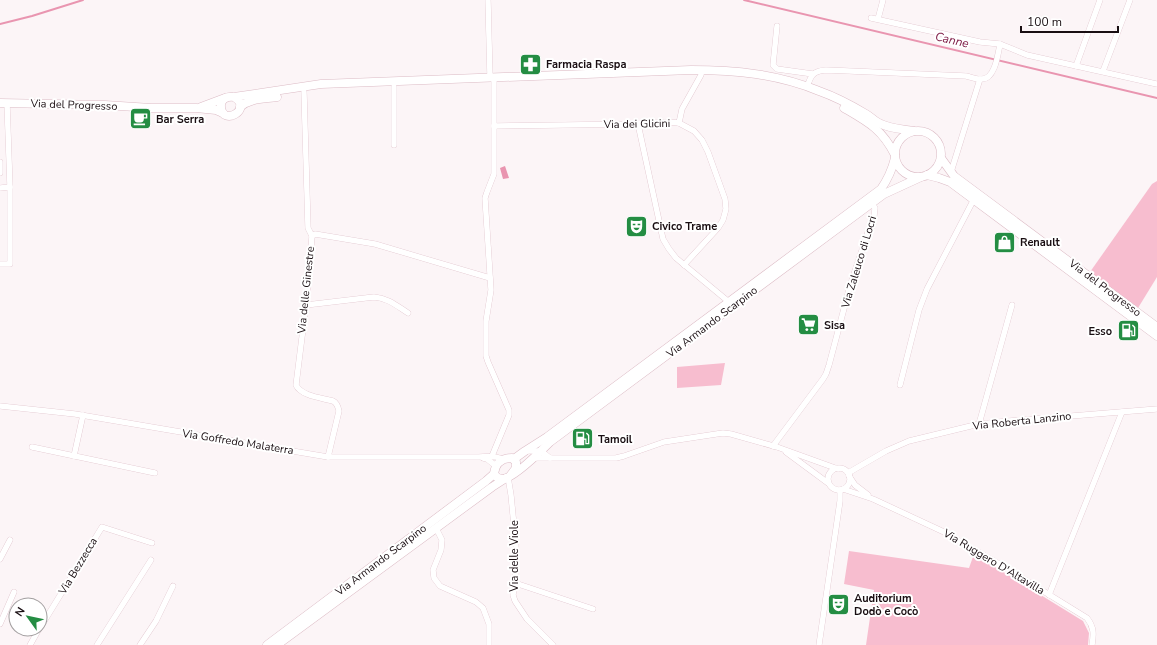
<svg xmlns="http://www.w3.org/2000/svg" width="1157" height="645" viewBox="0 0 1157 645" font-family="'Nunito Sans',sans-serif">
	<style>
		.green { fill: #f7bdcf }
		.water { fill: #e995b0 }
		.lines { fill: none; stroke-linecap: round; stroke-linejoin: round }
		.stream { stroke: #e995b0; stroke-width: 2 }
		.street-casing { stroke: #dcbbc5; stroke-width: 6 }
		.secondary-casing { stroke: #dcbbc5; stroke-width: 9 }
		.street { stroke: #fff; stroke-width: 5.5 }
		.secondary { stroke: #fff; stroke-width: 8 }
		.labels { text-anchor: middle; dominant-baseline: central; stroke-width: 4; stroke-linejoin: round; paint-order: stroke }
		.poi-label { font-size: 11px; font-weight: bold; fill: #190e12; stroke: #fff; text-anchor: start }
		.street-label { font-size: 11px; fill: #190e12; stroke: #fff }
		.water-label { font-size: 12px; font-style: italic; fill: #801f49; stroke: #fff }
	</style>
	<rect width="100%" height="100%" fill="#fcf5f7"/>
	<!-- green -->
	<g class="green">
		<polygon points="1157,181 1157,277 1138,308 1090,272 1152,184"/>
		<polygon points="725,363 721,385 677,388 677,367"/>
		<polygon points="849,551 969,568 974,554 1083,621 1089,633 1088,645 866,645 874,590 844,584"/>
	</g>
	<!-- water -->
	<polygon class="water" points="505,166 509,178 503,179 500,168"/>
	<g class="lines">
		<!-- stream -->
		<g class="stream">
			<polyline points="744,0 1157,98"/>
			<polyline points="0,24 32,16 83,0"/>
		</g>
		<defs>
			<g id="street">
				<polyline points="488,0 490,77"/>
				<polyline points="871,18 980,42 1000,44 1027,55 1157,84"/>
				<polyline points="878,19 883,0"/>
				<polyline points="777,26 773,65 777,69 813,74"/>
				<polyline points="1076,66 1100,0"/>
				<polyline points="1103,71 1130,0"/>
				<polyline points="394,87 394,145"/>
				<path d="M807,87C811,75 813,71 826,70L966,76C971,77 977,80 982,79C995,79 998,54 1000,44"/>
				<path d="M304,92L308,228L312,236L306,305L296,385C301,396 322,398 333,401C337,403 338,406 339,411L328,457"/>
				<polyline points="679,123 682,109 701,75"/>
				<polyline points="638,124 663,239 669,249 676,258 729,302"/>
				<polyline points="494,126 638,124 668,122 679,123 694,131 702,140 708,152 725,199 726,209 723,220 718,228 684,265"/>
				<polyline points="0,162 0,173"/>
				<polyline points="951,172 980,79"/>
				<polyline points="0,188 10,187"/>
				<polyline points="312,236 315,234 375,244 490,278"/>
				<polyline points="0,264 10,264 10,187 7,103"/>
				<path d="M306,305L374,297C388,298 397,306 408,313"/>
				<polyline points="900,385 919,310 927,289 974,199"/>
				<path d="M0,406L75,414L328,457H479C488,456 495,456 504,459"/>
				<polyline points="979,424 1012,305"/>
				<polyline points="773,446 823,379 826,374 829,365 850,286 868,232 873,225 875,208 872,204"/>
				<polyline points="32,447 155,473"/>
				<polyline points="527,451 541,451 550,458 534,458"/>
				<polyline points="786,452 828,483"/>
				<polyline points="74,456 83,415"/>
				<polyline points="492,456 509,415 509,410 488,362 486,356 486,321 491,290 485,198 487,192 494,174 494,82"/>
				<polyline points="483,458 487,459 496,466"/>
				<polyline points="550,458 616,458 624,456 664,442 723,433 731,434 777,447 838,469"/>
				<circle cx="839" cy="479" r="11"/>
				<polyline points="848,473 886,451 909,441 979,424 1009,421 1157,409"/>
				<polyline points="849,476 855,485 868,495"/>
				<polyline points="508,477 511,495 516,546 515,583 513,595 515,601 527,619 553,645"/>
				<path d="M843,489L873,499L944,532L1001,565L1087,618C1094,627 1094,634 1092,645"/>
				<polyline points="436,528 442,540 441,550 433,570 434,578 440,586 476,602 483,608 489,624 489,645"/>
				<polyline points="0,559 10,540"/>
				<polyline points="515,583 593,609"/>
				<polyline points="1049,595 1122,412"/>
				<polyline points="0,624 14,592"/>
				<polyline points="40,628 102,527 152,543"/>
				<polyline points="30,645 39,629"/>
				<polyline points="97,645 151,560"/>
				<polyline points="140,645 156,621 173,586"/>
				<polyline points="819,645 840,501 840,490"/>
			</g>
			<g id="secondary">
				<path d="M234,97C254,109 222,127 221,107C220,99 227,96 234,97L321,84L691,70C736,70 777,74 819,91C836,97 851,105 866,114C871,117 876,122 881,124C892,129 903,129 914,131"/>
				<polyline points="0,103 105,105 151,108 196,108 216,110 223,113"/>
				<polyline points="201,107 225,98"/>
				<path d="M240,107C250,98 264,99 277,97"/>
				<path d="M844,108C868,122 882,129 895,155"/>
				<circle cx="918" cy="154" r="23"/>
				<polyline points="941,158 954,176 1157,327"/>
				<polyline points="927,175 939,178 950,182 1157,336"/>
				<path d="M514,459L525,451L547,437L881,189C888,179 892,170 895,158"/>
				<path d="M510,476L516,468V462L512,458C502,458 495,463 494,474C496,477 498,479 502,479C512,480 542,450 550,442L884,194L921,177"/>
				<polyline points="267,645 486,481 494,474"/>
				<polyline points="277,645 492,487 506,478"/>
			</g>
		</defs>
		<!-- street casing -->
		<use href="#street" class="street-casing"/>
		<!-- secondary casing -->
		<use href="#secondary" class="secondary-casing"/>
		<!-- street -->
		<use href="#street" class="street"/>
		<!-- secondary -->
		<use href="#secondary" class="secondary"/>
	</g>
	<!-- icons -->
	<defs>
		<symbol id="pharmacy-square" viewBox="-11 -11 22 22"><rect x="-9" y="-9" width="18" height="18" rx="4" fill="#248d43" stroke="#fff"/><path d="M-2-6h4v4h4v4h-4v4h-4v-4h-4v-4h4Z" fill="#fff"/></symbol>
		<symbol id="cafe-square" viewBox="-11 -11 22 22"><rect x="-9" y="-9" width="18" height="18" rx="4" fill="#248d43" stroke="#fff"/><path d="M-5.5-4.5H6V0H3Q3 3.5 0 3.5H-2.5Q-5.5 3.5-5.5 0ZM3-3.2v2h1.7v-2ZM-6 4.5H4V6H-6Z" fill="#fff"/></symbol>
		<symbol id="theatre-square" viewBox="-11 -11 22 22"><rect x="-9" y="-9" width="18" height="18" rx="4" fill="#248d43" stroke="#fff"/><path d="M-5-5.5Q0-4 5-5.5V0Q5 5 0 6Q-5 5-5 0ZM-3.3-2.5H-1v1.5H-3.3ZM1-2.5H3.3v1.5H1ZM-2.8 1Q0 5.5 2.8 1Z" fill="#fff"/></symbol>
		<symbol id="shop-square" viewBox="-11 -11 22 22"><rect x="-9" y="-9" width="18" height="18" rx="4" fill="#248d43" stroke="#fff"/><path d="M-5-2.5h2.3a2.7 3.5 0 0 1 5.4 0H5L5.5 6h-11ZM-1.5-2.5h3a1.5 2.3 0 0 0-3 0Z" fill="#fff"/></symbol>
		<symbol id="supermarket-square" viewBox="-11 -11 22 22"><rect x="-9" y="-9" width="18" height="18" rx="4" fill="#248d43" stroke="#fff"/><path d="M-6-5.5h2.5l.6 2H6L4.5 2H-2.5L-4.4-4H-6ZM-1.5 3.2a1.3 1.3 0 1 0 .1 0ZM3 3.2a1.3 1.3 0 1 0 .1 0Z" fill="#fff"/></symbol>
		<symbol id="fuel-square" viewBox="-11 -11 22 22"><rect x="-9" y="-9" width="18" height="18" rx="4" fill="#248d43" stroke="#fff"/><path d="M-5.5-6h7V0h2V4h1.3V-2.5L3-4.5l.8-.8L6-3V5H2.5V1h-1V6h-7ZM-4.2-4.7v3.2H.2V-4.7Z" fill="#fff"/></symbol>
	</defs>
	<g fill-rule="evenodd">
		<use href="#pharmacy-square" x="518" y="52" width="25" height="25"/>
		<use href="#cafe-square" x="128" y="106" width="25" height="25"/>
		<use href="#theatre-square" x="624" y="214" width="25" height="25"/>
		<use href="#shop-square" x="992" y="230" width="25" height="25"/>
		<use href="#supermarket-square" x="796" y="312" width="25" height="25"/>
		<use href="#fuel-square" x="1116" y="318" width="25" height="25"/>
		<use href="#fuel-square" x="570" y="426" width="25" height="25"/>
		<use href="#theatre-square" x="826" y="592" width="25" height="25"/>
	</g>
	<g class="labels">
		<!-- poi labels -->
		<g class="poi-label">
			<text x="546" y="64">Farmacia Raspa</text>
			<text x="156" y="119">Bar Serra</text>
			<text x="652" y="226">Civico Trame</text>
			<text x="1020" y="242">Renault</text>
			<text x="824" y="325">Sisa</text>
			<text x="1112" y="331" text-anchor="end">Esso</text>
			<text x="598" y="439">Tamoil</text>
			<text x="854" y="598">Auditorium<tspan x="854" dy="13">Dodò e Cocò</tspan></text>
		</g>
		<!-- street labels -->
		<g class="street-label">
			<text transform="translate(74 105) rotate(2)">Via del Progresso</text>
			<text transform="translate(637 124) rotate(-1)">Via dei Glicini</text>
			<text transform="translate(859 262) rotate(-73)">Via Zaleuco di Locri</text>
			<text transform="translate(1105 288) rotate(37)">Via del Progresso</text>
			<text transform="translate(306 290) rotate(-84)">Via delle Ginestre</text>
			<text transform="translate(712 322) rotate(-37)">Via Armando Scarpino</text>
			<text transform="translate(1022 421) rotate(-6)">Via Roberta Lanzino</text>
			<text transform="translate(238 442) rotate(9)">Via Goffredo Malaterra</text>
			<text transform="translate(514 556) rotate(-90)">Via delle Viole</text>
			<text transform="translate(381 560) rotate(-37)">Via Armando Scarpino</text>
			<text transform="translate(994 562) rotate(31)">Via Ruggero D'Altavilla</text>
			<text transform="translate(78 566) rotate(-59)">Via Bezzecca</text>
		</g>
		<!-- water labels -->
		<g class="water-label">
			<text transform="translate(952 40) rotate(13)">Canne</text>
		</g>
	</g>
	<!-- north arrow -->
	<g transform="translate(28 617) rotate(303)"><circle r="19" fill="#ffffff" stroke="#a39fa0"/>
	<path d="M0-3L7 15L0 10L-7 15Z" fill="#248d43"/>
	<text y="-6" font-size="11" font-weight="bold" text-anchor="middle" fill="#190e12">N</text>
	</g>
	<!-- scale -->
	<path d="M1021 26v6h97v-6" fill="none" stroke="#190e12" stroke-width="2"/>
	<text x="1027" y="26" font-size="12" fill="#190e12" stroke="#ffffff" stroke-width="3" paint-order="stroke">100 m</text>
</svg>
